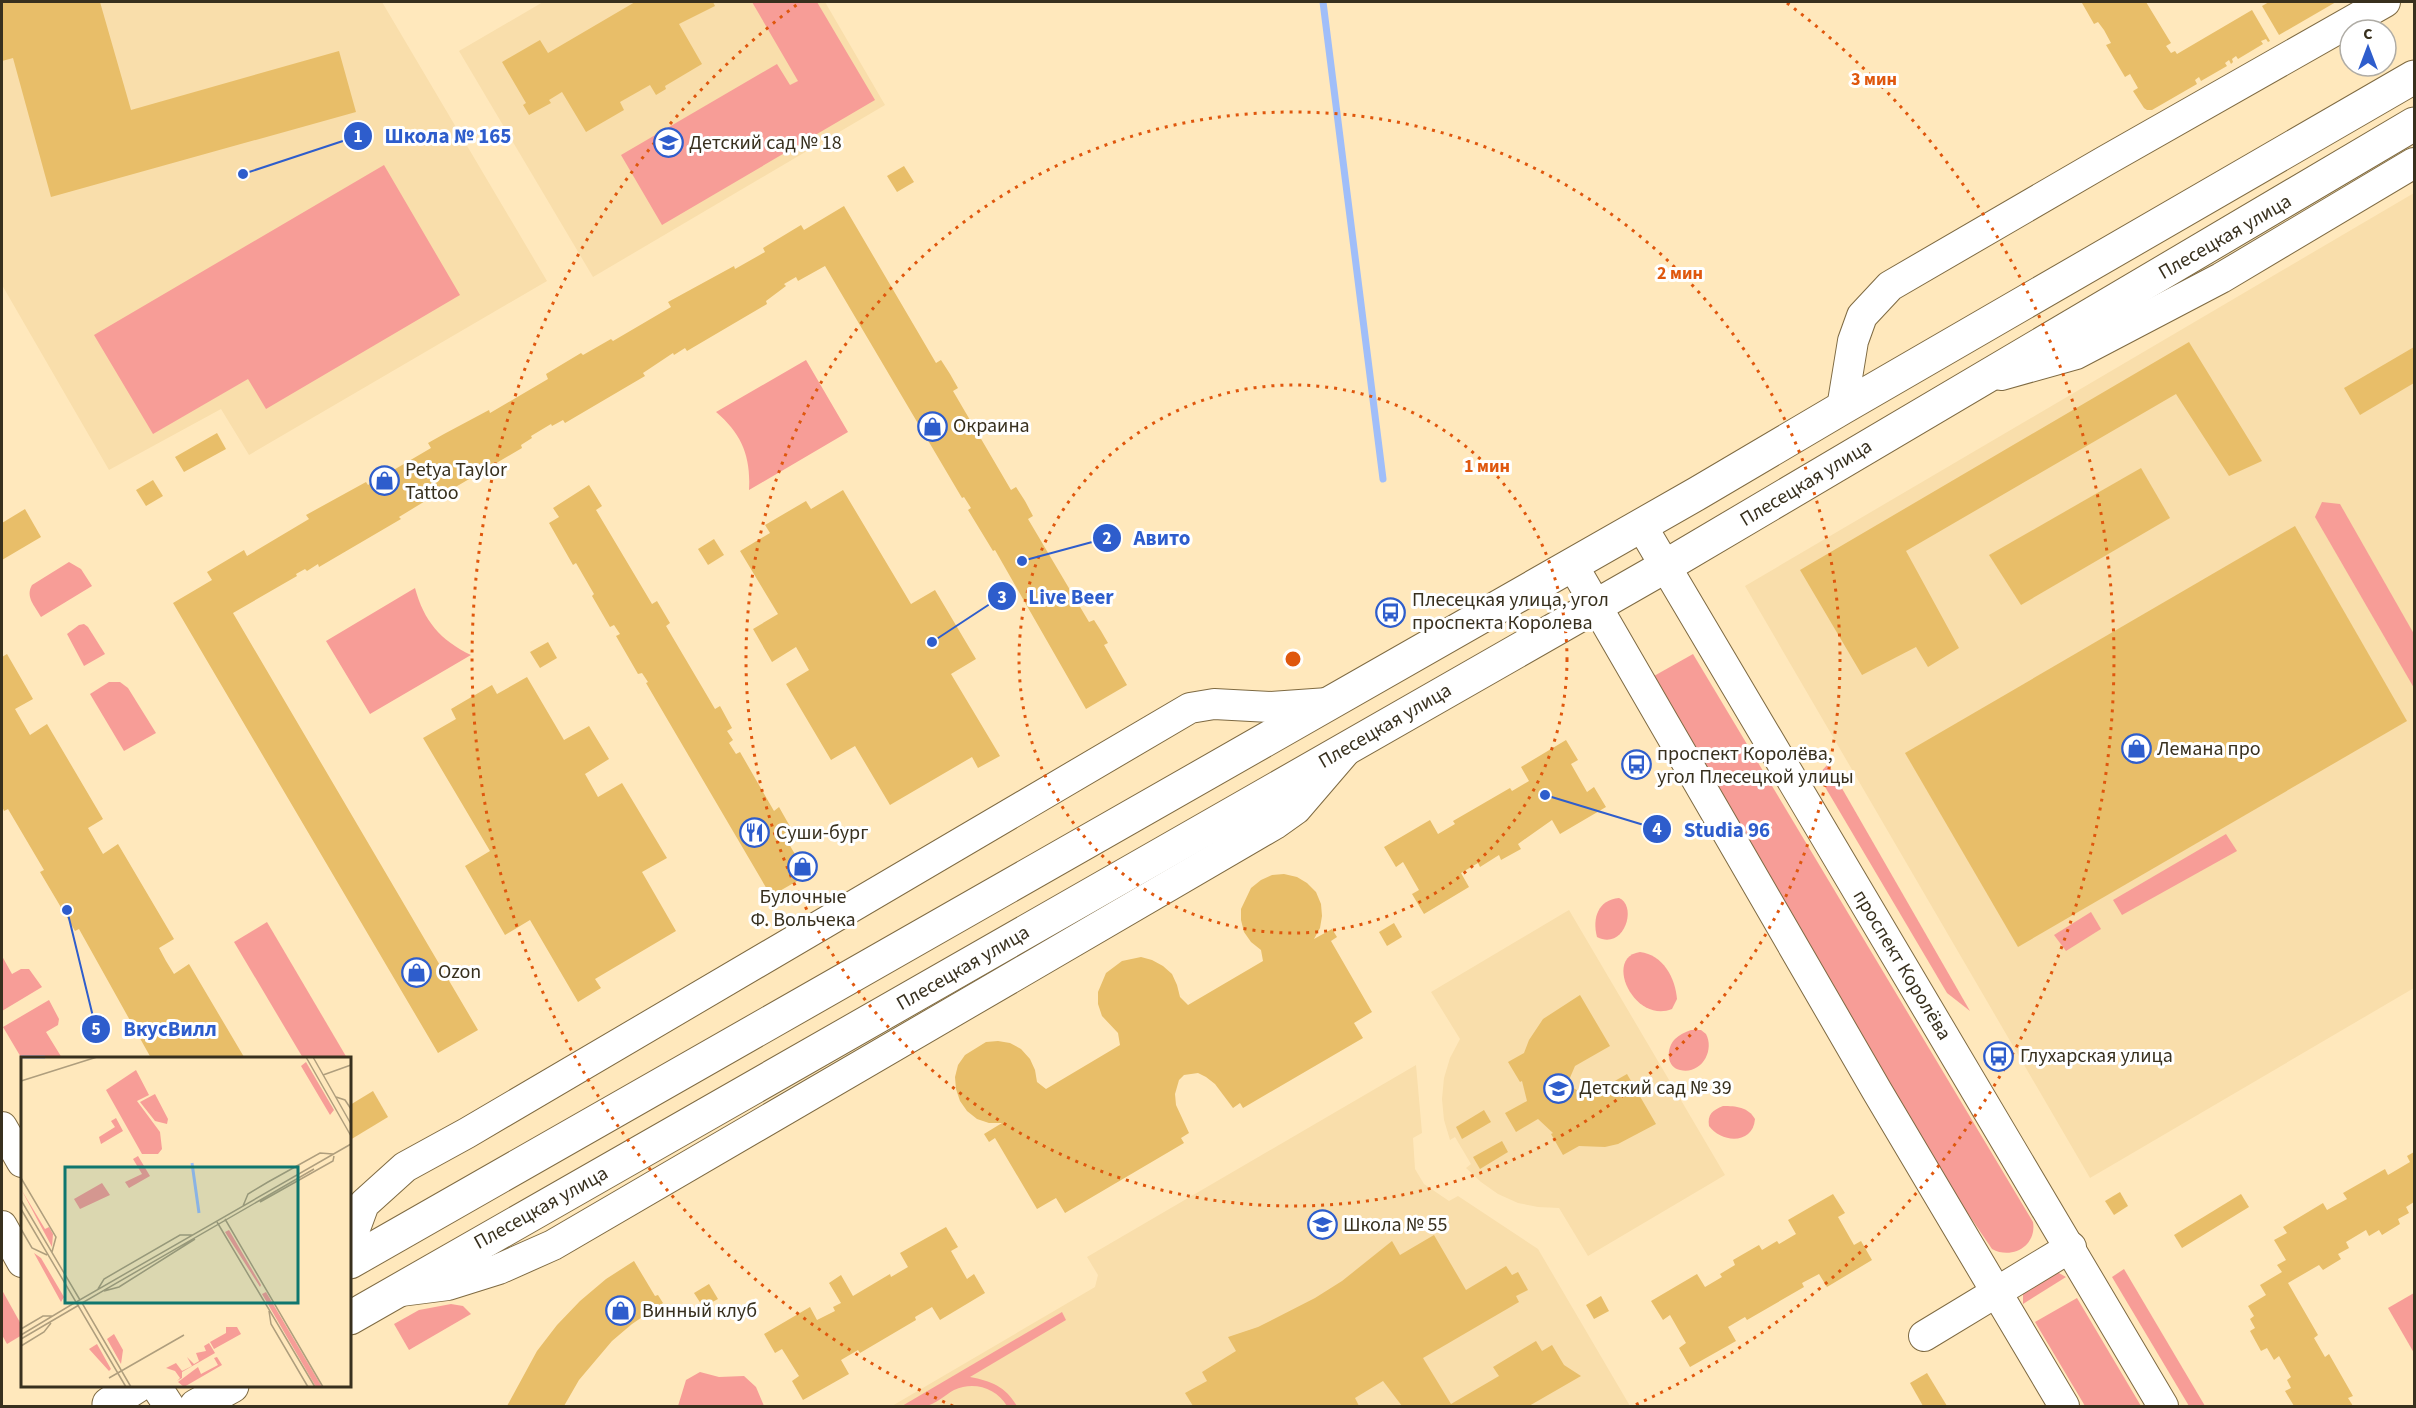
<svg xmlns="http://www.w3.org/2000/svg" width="2416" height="1408" viewBox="0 0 2416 1408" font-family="'Source Sans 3',sans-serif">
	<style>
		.built { fill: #f9deab }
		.green { fill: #f79d97 }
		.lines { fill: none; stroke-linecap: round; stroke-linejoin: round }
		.stream { stroke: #a0bef9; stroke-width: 7 }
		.building { fill: #e8be69 }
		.minor-casing { stroke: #7e6a42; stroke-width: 32 }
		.major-casing { stroke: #7e6a42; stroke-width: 35 }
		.minor { stroke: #fff; stroke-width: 30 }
		.major { stroke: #fff; stroke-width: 33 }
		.ring { fill: none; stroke: #df570d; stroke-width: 3; stroke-dasharray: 3 6 }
		.labels { text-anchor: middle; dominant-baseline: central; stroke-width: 6; stroke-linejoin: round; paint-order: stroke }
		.poi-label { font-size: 20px; fill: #38301e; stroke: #fff; text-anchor: start }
		.street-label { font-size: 20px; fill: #38301e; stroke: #fff }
		.inset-river { fill: none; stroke: #a0bef9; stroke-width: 3 }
		.inset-road { fill: none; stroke: #af9e7d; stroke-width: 1.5 }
		.view { fill: #0f766e; fill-opacity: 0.15; stroke: #0f766e; stroke-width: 3 }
		.inset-edge { fill: none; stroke: #38301e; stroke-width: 3 }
		.centre { fill: #df570d; stroke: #fff; stroke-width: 3 }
		.ring-label { font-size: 18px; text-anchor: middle; font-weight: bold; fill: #df570d; stroke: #fff; stroke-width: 6; stroke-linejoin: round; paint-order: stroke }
		.leader { fill: none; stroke: #2e5dcc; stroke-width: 2 }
		.callout-dot { fill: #2e5dcc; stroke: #fff; stroke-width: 2 }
		.mark-label { font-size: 18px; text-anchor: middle; font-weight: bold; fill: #fff }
		.callout-label { font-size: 21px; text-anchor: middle; font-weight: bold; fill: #2e5dcc; stroke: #fff; stroke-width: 6; stroke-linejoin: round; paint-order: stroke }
	</style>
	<rect width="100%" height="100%" fill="#ffe8bc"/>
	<!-- built -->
	<g class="built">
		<polygon points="2,2 382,2 547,281 249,455 221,409 109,470 2,285"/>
		<polygon points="543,2 825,2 885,105 593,277 459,51"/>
		<polygon points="2414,193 2414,988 2090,1178 1745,586"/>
		<polygon points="1569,910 1725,1175 1588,1256 1559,1208 1538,1207 1518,1203 1498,1194 1481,1182 1466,1168 1471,1164 1455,1137 1450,1140 1444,1120 1442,1099 1444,1078 1450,1058 1460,1039 1431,992"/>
		<polygon points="1416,1065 1422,1133 1413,1138 1415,1169 1424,1184 1449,1201 1458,1196 1538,1249 1630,1406 892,1406 1095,1287 1098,1275 1087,1257"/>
	</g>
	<!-- green -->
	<g class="green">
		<polygon points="752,2 817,2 875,100 662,225 621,155 777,64 790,85 798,81"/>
		<polygon points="384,165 460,295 266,409 248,379 153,434 94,335"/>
		<path d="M806,360L848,432L749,490C751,457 742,434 716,412Z"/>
		<polygon points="2322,502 2340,504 2414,634 2414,688 2315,517"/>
		<path d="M69,562L81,569L92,586L41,617C35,606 25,597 32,585Z"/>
		<path d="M415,588C424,621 440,640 471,655L370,714L326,641Z"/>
		<polygon points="84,624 88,627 105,654 84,666 67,634 79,625"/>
		<path d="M1693,654L2033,1222C2037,1246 2012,1260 1992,1249L1935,1165L1654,676Z"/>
		<polygon points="109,682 120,682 128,688 156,733 124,751 90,694"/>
		<polygon points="1828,764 1970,1011 1947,993 1818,775"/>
		<polygon points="2226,834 2237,851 2122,915 2113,900"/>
		<path d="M1619,898C1638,906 1624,951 1597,937C1592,918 1598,900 1619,898Z"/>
		<polygon points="2091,912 2101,929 2066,951 2054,935"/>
		<polygon points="267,922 347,1058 303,1058 234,942"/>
		<path d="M1640,952C1663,955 1675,977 1677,999L1672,1009C1634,1024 1603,957 1640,952Z"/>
		<polygon points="2,956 12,974 21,969 29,969 42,987 2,1011"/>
		<polygon points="49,1000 59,1019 58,1025 46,1032 62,1058 22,1059 3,1027"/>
		<path d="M1691,1030H1701L1706,1034C1715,1051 1701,1075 1680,1070C1666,1067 1666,1048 1675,1039C1679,1035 1685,1032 1691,1030Z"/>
		<path d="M1723,1106C1736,1106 1748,1107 1755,1119C1753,1145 1721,1143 1709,1126C1707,1114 1713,1110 1723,1106Z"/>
		<polygon points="2124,1269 2205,1406 2189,1406 2112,1277"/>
		<polygon points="2057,1272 2066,1277 2023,1304 2023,1293"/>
		<polygon points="2,1290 22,1326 22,1335 7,1344 2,1335"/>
		<polygon points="2414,1293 2414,1353 2388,1308"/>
		<polygon points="2077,1298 2141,1406 2085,1406 2035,1322"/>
		<polygon points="451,1304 463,1306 471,1314 409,1350 394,1324 419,1310"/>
		<path d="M1062,1312L1066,1320L970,1377C991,1381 1005,1386 1017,1406H1007C996,1388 974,1381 954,1390C945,1395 935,1405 925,1406C918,1408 909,1407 902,1406Z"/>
		<polygon points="700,1372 719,1377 744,1376 756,1387 764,1406 678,1406 686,1380"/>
	</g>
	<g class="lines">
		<!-- stream -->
		<polyline class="stream" points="1323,2 1383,479"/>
	</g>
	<!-- building -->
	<g class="building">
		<polygon points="2,2 100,2 131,110 339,51 356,112 51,197 13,58 2,61"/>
		<polygon points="635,2 713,2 715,6 679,24 702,64 665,86 666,89 656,95 650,85 620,102 624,110 586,132 562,92 549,100 551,103 529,115 523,105 526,103 502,62 540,40 548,53"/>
		<polygon points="2085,2 2146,2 2171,43 2166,46 2171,53 2175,51 2177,54 2252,10 2270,41 2268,42 2266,39 2261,41 2263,44 2238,59 2236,56 2232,59 2233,62 2231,64 2229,60 2225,63 2227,66 2201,81 2199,77 2195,80 2197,84 2152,110 2147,110 2144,108 2133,91 2138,88 2130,74 2125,77 2106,45 2111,43 2104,30 2098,22 2094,24 2082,3"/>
		<polygon points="2269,2 2336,2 2279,35 2262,6"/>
		<polygon points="904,166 914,182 897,192 887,176"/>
		<polygon points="844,206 936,363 941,360 950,374 958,388 953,391 1011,490 1016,487 1025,501 1033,516 1028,519 1089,622 1094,620 1101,631 1108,643 1104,645 1127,685 1086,709 995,550 993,551 968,510 971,508 964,497 962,498 825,266 798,281 796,277 784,284 786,286 766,301 767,304 687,351 685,348 674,355 673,353 643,373 645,376 565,423 563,420 552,426 551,424 531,436 532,438 521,445 522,448 442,495 440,492 399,517 401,519 319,567 318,564 307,571 305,569 296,574 297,576 233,613 478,1030 438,1053 173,603 212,580 207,572 244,550 247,556 309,519 306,515 366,482 368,485 431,448 428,443 444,434 489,410 490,413 548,379 546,374 581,353 583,355 611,339 613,341 671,307 668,302 734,266 735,269 765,252 763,248 801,225 804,230"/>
		<polygon points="2189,342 2262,461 2229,476 2176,394 1906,551 1959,648 1928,667 1916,647 1862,675 1800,570"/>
		<polygon points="2414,347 2414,383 2360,415 2344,388"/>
		<polygon points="217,433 226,449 184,472 175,457"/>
		<polygon points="2141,468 2170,518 2021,605 1989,555"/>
		<polygon points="153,480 163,496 146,506 136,490"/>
		<polygon points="589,485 602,506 596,510 652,604 657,601 670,623 666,626 715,709 720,706 732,728 727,731 733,740 729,743 736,754 740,752 774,811 779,807 792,830 787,833 793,842 789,844 796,856 799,854 811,873 771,896 646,683 648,682 642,673 638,674 616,636 620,634 614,625 610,627 592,596 594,594 576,563 573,565 549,523 559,517 553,508"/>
		<polygon points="843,490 911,604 935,590 976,659 951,674 1000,756 978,768 972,757 890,805 855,746 831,760 786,684 809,670 796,647 772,662 753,629 778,614 740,551 770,533 765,525 806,501 811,509"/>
		<polygon points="25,509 41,537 2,560 2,523"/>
		<polygon points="2295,526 2407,721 2018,947 1905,753"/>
		<polygon points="714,539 724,555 708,565 698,549"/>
		<polygon points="548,642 557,658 540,668 530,652"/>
		<polygon points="7,654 33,699 15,709 30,735 47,724 103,819 88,828 103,854 118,844 174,939 159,948 166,961 174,974 189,964 244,1057 242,1058 151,1058 79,929 75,931 40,872 44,870 8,809 4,811 2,806 2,657"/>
		<polygon points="527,677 564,740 589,726 609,759 585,774 598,797 622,783 667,858 642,872 676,931 595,979 601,988 578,1002 530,920 505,935 465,866 490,851 423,738 456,719 451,709 492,685 497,694"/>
		<polygon points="1566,740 1578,760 1571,764 1587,792 1594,787 1606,807 1560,834 1552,820 1518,844 1521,849 1501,860 1499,855 1480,867 1478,863 1461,873 1469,887 1424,914 1412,894 1419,890 1403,862 1396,867 1384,847 1430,820 1438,834 1455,824 1453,821 1510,788 1512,791 1529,781 1521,767"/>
		<polygon points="1284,874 1297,877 1307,883 1316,892 1321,904 1322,916 1320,928 1314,939 1332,929 1337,937 1331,941 1372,1012 1354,1023 1363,1038 1243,1108 1240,1103 1233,1108 1215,1084 1206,1077 1198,1073 1184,1075 1179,1080 1175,1094 1176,1105 1189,1133 1181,1138 1184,1143 1065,1213 1056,1198 1037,1209 995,1138 989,1142 984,1134 1002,1123 989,1123 977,1119 967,1111 960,1101 956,1089 955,1077 958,1065 965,1055 986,1042 998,1041 1010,1043 1021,1049 1030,1059 1035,1070 1037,1082 1046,1089 1120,1045 1118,1033 1102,1016 1098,1004 1098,992 1106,973 1122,961 1141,957 1152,960 1163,966 1172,974 1177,985 1180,997 1188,1005 1263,961 1261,950 1251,942 1244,932 1241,920 1241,909 1251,888 1261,880 1272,875"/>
		<polygon points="1394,923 1402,937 1387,946 1379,932"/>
		<polygon points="1580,995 1610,1046 1575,1066 1569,1080 1572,1087 1584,1095 1592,1094 1627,1074 1656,1124 1618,1144 1605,1147 1579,1146 1563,1155 1551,1134 1553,1133 1538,1119 1516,1132 1505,1113 1527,1101 1522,1081 1520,1082 1508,1062 1524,1053 1529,1040 1543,1019"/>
		<polygon points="373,1091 388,1117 350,1140 350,1105"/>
		<polygon points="1484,1110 1491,1122 1462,1139 1456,1127"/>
		<polygon points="1502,1141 1508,1152 1480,1169 1473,1157"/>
		<polygon points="2414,1152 2414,1202 2406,1207 2409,1213 2398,1219 2400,1224 2382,1235 2379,1230 2369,1236 2366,1230 2346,1242 2349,1248 2338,1254 2341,1259 2323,1270 2319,1265 2288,1283 2318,1335 2314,1338 2325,1357 2329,1354 2353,1396 2348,1398 2353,1406 2294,1406 2285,1391 2291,1388 2287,1380 2291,1377 2279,1356 2274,1360 2267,1348 2261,1351 2250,1331 2255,1328 2250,1319 2254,1316 2248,1306 2266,1295 2260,1285 2282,1272 2277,1265 2286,1260 2274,1240 2287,1233 2283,1227 2323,1203 2327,1210 2347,1199 2343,1193 2385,1169 2388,1175 2410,1162 2407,1156"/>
		<polygon points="2120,1192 2128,1206 2114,1215 2105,1201"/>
		<polygon points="1833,1194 1845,1213 1838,1217 1854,1245 1861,1241 1872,1260 1827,1287 1819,1274 1802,1283 1804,1287 1747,1320 1745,1317 1728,1327 1736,1341 1690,1367 1679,1348 1686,1343 1670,1315 1663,1320 1651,1301 1697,1274 1705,1287 1722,1277 1720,1274 1735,1265 1733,1260 1759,1245 1762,1250 1777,1241 1779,1244 1796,1234 1788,1220"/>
		<polygon points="2241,1194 2249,1207 2182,1248 2174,1235"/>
		<polygon points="946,1227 958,1247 951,1251 967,1279 974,1274 985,1293 940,1320 932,1307 915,1317 916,1320 860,1353 858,1350 841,1360 849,1374 803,1400 792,1381 799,1376 782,1349 775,1353 764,1334 810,1307 817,1320 835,1311 833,1307 841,1303 829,1283 841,1275 853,1296 890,1274 891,1277 908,1267 900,1253"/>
		<polygon points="1434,1235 1466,1290 1506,1266 1512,1275 1518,1272 1528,1290 1516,1296 1519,1302 1423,1358 1451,1404 1499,1376 1493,1367 1536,1341 1542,1351 1552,1345 1564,1365 1581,1376 1529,1406 1402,1406 1383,1381 1355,1398 1359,1406 1193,1406 1185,1393 1207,1381 1202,1372 1236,1351 1228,1337 1258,1327 1315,1298 1342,1281 1392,1241 1400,1255"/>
		<polygon points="634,1261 655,1296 658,1295 663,1303 632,1324 612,1341 579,1380 564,1406 507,1406 537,1351 557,1325 580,1301 606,1279"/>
		<polygon points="709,1284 718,1299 703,1307 694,1293"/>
		<polygon points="1601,1296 1609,1311 1594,1319 1586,1305"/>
		<polygon points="1927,1373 1947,1406 1923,1406 1910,1383"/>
	</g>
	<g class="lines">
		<defs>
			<g id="minor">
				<polyline points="2001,375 2076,354 2221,278 2414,163"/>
				<polyline points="1842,408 1853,341 1862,316 1890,286 2105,161 2385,2"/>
				<polyline points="1641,525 2163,1406"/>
				<polyline points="1572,564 1877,1091 2064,1406"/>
				<polyline points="2,1127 22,1162"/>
				<polyline points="2,1226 22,1262"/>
				<polyline points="350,1242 364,1204 405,1167 467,1133 1190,708 1214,704 1270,707 1328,703"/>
				<polyline points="401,1291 448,1285 499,1269 553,1245 1275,824 1296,809 1344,753"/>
				<polyline points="1924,1336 2071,1247"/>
				<polyline points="156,1386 169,1406"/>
			</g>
			<g id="major">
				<polyline points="350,1262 1698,493 1842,408 2414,77"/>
				<polyline points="350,1318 1664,567 2414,124"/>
				<polyline points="110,1406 109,1404 137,1386"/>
				<polyline points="196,1406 232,1386"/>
			</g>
		</defs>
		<!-- minor casing -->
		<use href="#minor" class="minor-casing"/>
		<!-- major casing -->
		<use href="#major" class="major-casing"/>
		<!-- minor -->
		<use href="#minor" class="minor"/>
		<!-- major -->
		<use href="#major" class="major"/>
	</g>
	<!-- distance rings -->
	<g class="ring">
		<circle cx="1293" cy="659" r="274"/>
		<circle cx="1293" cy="659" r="547"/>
		<path d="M953 1406A821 821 0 0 1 799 3M1787 3A821 821 0 0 1 1633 1406"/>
	</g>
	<!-- icons -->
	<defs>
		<symbol id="school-ring" viewBox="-11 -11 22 22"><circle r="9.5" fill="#fff" stroke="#2e5dcc" stroke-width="1.5"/><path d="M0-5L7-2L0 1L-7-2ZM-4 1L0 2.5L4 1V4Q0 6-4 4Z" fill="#2e5dcc"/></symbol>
		<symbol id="shop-ring" viewBox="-11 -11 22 22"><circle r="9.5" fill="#fff" stroke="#2e5dcc" stroke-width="1.5"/><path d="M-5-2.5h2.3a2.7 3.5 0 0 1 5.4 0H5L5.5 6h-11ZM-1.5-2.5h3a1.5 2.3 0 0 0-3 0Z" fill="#2e5dcc"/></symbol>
		<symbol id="bus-ring" viewBox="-11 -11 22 22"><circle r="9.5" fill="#fff" stroke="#2e5dcc" stroke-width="1.5"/><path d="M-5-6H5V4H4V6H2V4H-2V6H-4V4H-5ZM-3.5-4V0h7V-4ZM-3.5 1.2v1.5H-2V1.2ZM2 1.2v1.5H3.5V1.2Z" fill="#2e5dcc"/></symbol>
		<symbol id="restaurant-ring" viewBox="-11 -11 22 22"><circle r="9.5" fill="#fff" stroke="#2e5dcc" stroke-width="1.5"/><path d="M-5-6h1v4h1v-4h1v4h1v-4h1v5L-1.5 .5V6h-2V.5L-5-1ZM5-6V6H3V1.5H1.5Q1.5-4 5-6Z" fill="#2e5dcc"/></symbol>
	</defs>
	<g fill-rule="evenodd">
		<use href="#school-ring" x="652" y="126" width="33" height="33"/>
		<use href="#shop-ring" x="916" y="410" width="33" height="33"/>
		<use href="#shop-ring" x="368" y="464" width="33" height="33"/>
		<use href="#bus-ring" x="1374" y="596" width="33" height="33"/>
		<use href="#shop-ring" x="2120" y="732" width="33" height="33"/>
		<use href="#bus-ring" x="1620" y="748" width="33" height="33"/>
		<use href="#restaurant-ring" x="738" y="816" width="33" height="33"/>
		<use href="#shop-ring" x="786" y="850" width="33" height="33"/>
		<use href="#shop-ring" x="400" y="956" width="33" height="33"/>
		<use href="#bus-ring" x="1982" y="1040" width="33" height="33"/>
		<use href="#school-ring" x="1542" y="1072" width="33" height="33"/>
		<use href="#school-ring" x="1306" y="1208" width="33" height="33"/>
		<use href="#shop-ring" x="604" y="1294" width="33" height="33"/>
	</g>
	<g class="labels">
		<!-- poi labels -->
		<g class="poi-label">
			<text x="689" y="143">Детский сад № 18</text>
			<text x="953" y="426">Окраина</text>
			<text x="405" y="470">Petya Taylor<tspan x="405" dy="23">Tattoo</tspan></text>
			<text x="1412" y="600">Плесецкая улица, угол<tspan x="1412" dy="23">проспекта Королева</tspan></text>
			<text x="2157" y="749">Лемана про</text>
			<text x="1657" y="754">проспект Королёва,<tspan x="1657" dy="23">угол Плесецкой улицы</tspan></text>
			<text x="776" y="833">Суши-бург</text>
			<text x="803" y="897" text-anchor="middle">Булочные<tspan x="803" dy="23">Ф. Вольчека</tspan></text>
			<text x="438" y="972">Ozon</text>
			<text x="2020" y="1056">Глухарская улица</text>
			<text x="1579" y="1088">Детский сад № 39</text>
			<text x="1343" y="1225">Школа № 55</text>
			<text x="642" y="1311">Винный клуб</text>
		</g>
		<!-- street labels -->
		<g class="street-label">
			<text transform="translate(2225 237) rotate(-30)">Плесецкая улица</text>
			<text transform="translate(1806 483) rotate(-31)">Плесецкая улица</text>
			<text transform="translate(1385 726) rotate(-30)">Плесецкая улица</text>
			<text transform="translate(1902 965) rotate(59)">проспект Королёва</text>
			<text transform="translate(963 968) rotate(-30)">Плесецкая улица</text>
			<text transform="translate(541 1208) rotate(-29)">Плесецкая улица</text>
		</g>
	</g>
	<!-- overview -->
	<g transform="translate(21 1057)">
		<rect width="330" height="330" fill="#ffe8bc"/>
		<path d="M285,5L313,53L309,58L280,9ZM115,13L128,38L116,44L139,75L141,92L137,97H121L85,33ZM134,37L147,62L146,67L134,64L119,45ZM95,61L102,74L80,87L78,80L94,70L90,64ZM117,99L129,119L108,131L104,125L121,117L112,102ZM81,126L89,138L59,152L53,142ZM0,132L24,172L28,170L32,177L31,190ZM208,173L240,228L239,230L204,175ZM13,196L20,201L43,240L40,245ZM245,235L301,330H295L241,237ZM205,270H216L220,277L193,292L189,285L205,276ZM93,277L102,293L100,307L86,282ZM188,286L194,296L161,315V321L156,324L159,321L154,314L145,311L155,306L161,314L171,309L166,300L173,307L178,304L175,296L185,294L183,289ZM76,287L90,312L88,314L68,292ZM196,300L201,308L163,330L157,325L177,310L180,317L197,308L193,301Z" fill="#f79d97"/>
		<path class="inset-river" d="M0,0H24M171,106L178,156"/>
		<path class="inset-road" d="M285,0L330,79M292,0L330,67M302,18L330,8M0,24L76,0M315,40L324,43L330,52M0,121L35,180L31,195M0,143L59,243M239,145L312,104L313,99M222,149L227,137L247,125L299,96L312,97M0,152L55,245L0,278M204,162L302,330M196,165L294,330M0,172L11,191L26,198M77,232L83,222L159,178H172M83,234L98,230L174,182M248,254L250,267L287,330M0,272L22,259H31M0,282L58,248M0,289L23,275L30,266M88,321L163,278M105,330L55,245L330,87M110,330L61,246L293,112"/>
		<path class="view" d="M44,110H277V246H44Z"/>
		<rect width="330" height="330" class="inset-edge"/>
	</g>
	<circle cx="1293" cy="659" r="9" class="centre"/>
	<g class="ring-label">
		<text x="1874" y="85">3 мин</text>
		<text x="1680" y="279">2 мин</text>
		<text x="1487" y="472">1 мин</text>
	</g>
	<!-- callouts -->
	<path class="leader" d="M243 174L358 136M1022 561L1107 538M932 642L1002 596M1545 795L1657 829M67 910L96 1029"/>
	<g class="callout-dot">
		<circle cx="243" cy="174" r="6"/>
		<circle cx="1022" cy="561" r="6"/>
		<circle cx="932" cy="642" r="6"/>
		<circle cx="1545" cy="795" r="6"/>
		<circle cx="67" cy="910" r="6"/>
		<circle cx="358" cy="136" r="15"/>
		<circle cx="1107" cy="538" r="15"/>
		<circle cx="1002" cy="596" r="15"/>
		<circle cx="1657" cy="829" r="15"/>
		<circle cx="96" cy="1029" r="15"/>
	</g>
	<g class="mark-label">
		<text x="358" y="142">1</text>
		<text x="1107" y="544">2</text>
		<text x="1002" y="603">3</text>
		<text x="1657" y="835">4</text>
		<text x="96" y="1035">5</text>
	</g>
	<g class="callout-label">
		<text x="448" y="143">Школа № 165</text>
		<text x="1162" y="545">Авито</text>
		<text x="1071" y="604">Live Beer</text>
		<text x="1727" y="837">Studia 96</text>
		<text x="170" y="1036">ВкусВилл</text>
	</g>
	<!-- border -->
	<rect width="2416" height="1408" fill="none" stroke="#38301e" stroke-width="6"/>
	<!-- north arrow -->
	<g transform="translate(2368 48)"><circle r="28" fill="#ffffff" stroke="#afaca5" stroke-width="1.5"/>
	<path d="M0-4.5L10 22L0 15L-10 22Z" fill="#2e5dcc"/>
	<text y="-9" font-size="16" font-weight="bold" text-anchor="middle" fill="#38301e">С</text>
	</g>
</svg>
